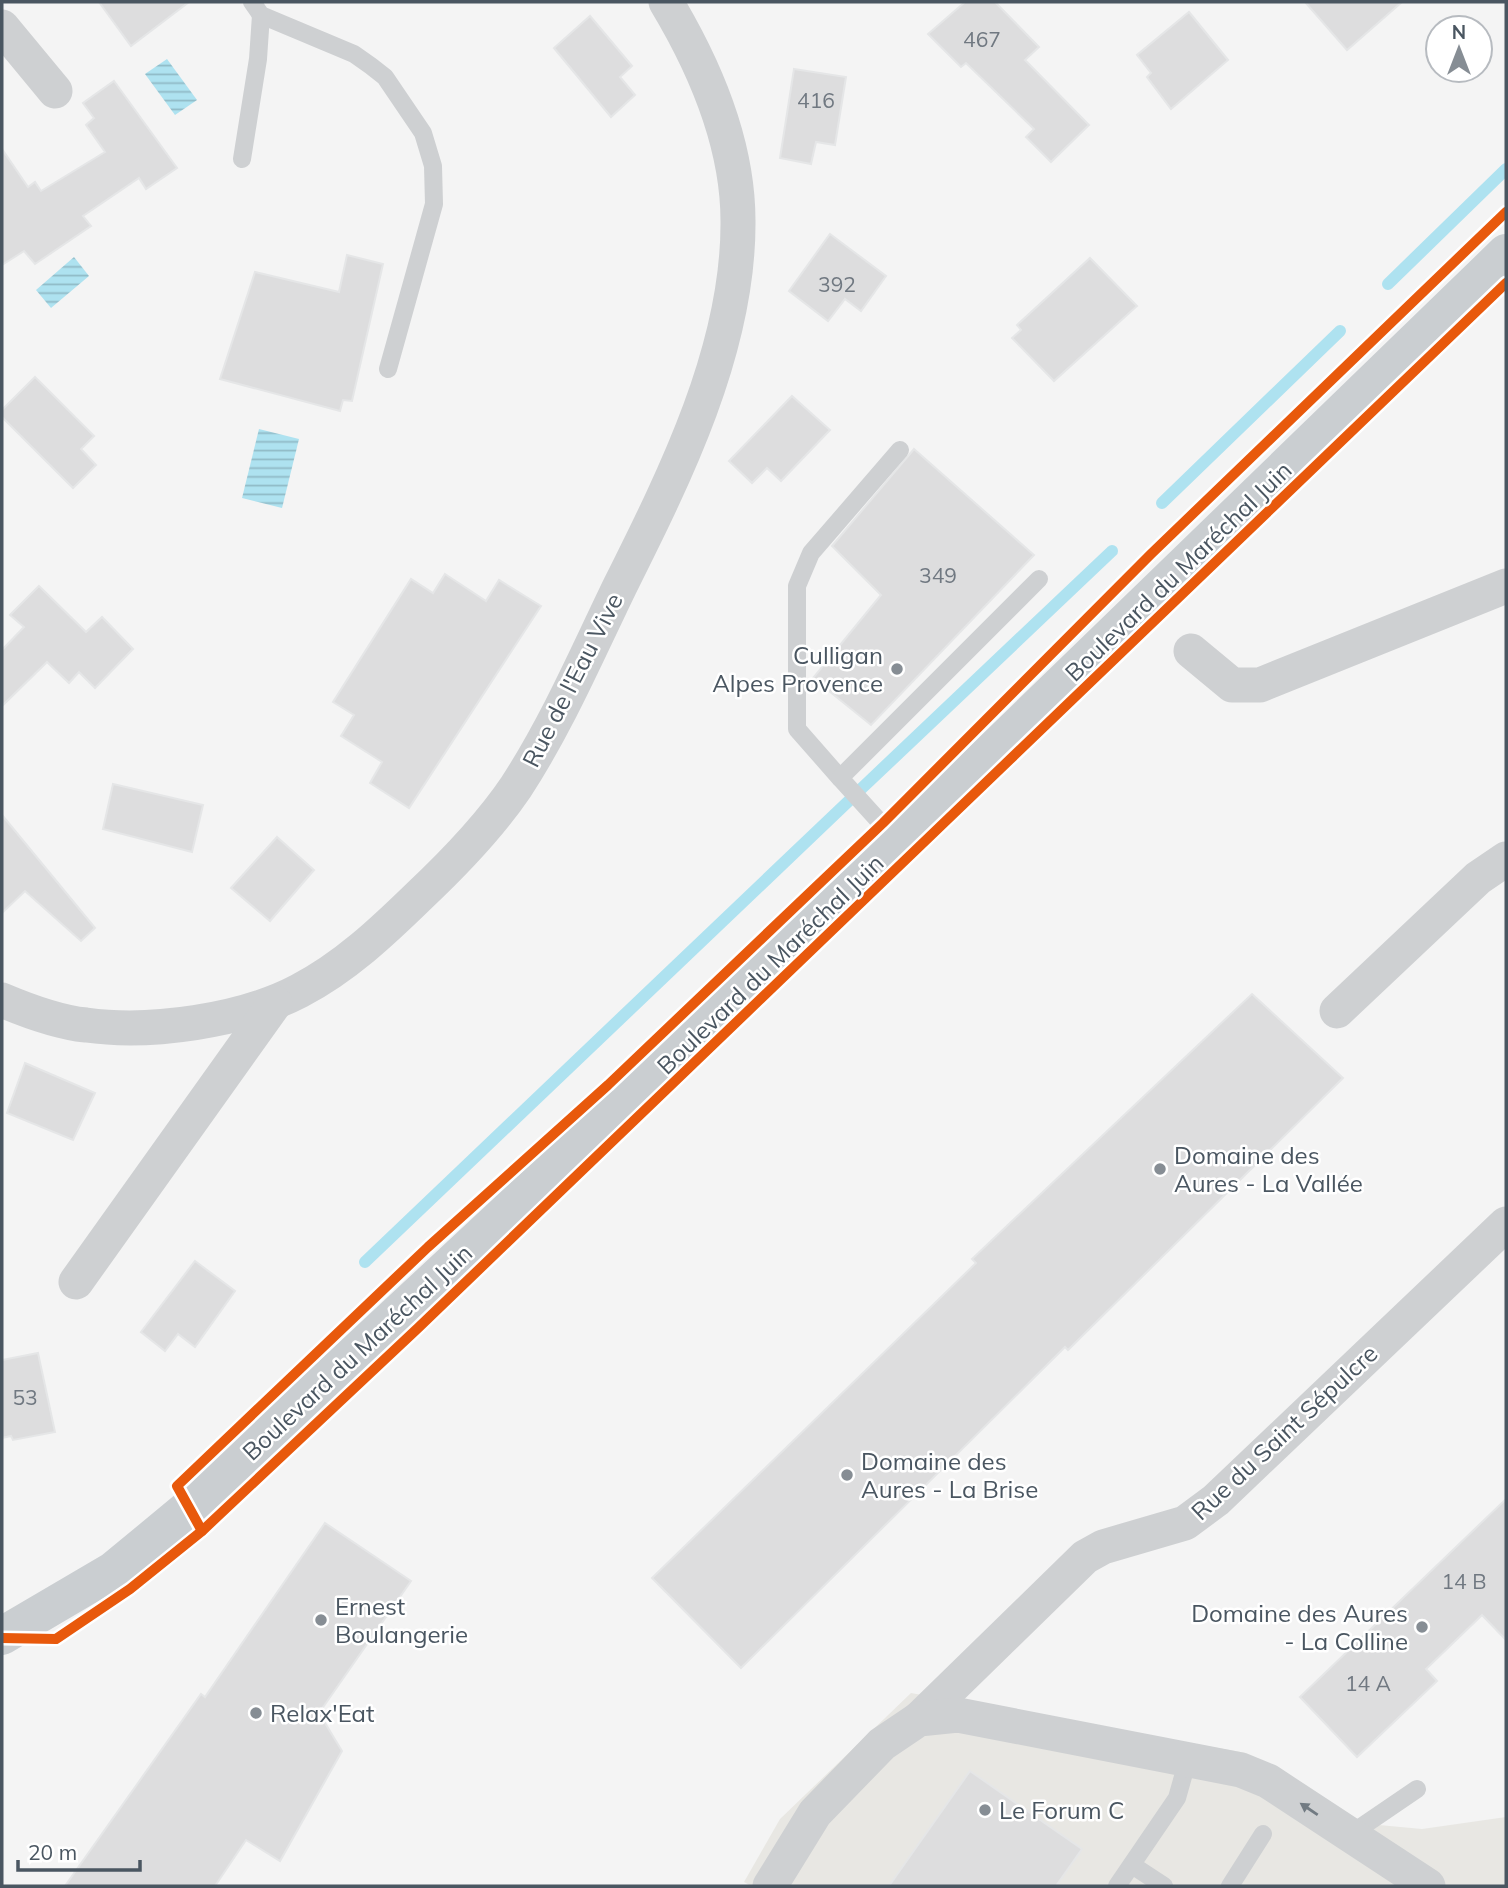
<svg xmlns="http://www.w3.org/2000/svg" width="1508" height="1888" viewBox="0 0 1508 1888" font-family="Mulish,sans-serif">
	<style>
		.commercial { fill: #e8e7e3 }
		.water { fill: url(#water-rules) }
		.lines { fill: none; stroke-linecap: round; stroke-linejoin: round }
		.stream { stroke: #aee2f0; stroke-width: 12 }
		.building { fill: #ddddde; stroke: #e5e6e7; stroke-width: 2 }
		.service { stroke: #ced0d2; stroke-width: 18 }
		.minor { stroke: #ced0d2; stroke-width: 35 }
		.primary { stroke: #caced1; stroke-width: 38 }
		.cycleway-casing { stroke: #fff; stroke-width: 15 }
		.cycleway { stroke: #e8590c; stroke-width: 10 }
		.oneway { fill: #727b83 }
		.poi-dot { fill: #868d94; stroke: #fff; stroke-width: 2.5 }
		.labels { text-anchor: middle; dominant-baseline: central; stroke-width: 5; stroke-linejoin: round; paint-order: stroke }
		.number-label { font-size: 21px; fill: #707881 }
		.street-label { font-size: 24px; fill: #4a5661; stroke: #fff }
		.poi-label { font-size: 24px; fill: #4a5661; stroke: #fff; text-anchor: start }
	</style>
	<defs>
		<pattern id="water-rules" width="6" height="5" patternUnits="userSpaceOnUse" patternTransform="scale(1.75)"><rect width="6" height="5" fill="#aee2f0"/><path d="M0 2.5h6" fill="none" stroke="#90bac6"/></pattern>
	</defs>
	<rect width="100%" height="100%" fill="#f4f4f4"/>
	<!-- commercial -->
	<polygon class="commercial" points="911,1693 1246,1753 1335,1815 1379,1825 1422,1829 1506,1817 1506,1886 751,1886 744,1882 780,1819"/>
	<!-- water -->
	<g class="water">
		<polygon points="167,59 197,100 175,115 145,74"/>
		<polygon points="74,257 89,276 51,308 36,290"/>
		<polygon points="259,429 299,439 282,508 242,498"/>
	</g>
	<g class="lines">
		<!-- stream -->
		<g class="stream">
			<polyline points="1388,284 1506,169"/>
			<polyline points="1162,503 1340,331"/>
			<polyline points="861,789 1112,551"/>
			<polyline points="365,1262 855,795"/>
		</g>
	</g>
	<!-- building -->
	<g class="building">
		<polygon points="99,2 189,2 131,46"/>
		<polygon points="965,2 995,2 1039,47 1025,60 1089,125 1051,162 1026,137 1034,129 966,63 961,67 928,34"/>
		<polygon points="1305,2 1402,2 1347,50"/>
		<polygon points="1189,12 1228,60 1171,109 1147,77 1151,73 1137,55"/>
		<polygon points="590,16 632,66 620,77 635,95 611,117 554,48"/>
		<polygon points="794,69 846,77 835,145 816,142 811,164 780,158"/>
		<polygon points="114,81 177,168 146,189 139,178 83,216 91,226 35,264 24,251 2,265 2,149 28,187 35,182 41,191 105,152 86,125 94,118 83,103"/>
		<polygon points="830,234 886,276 861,311 845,299 828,321 789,291"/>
		<polygon points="347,255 383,264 352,401 343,400 340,411 220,379 255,272 339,292"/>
		<polygon points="1090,258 1137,306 1054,381 1012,338 1021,330 1017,325"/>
		<polygon points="35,377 94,436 81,449 96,465 73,488 2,417 2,410"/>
		<polygon points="792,396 830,430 781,481 767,468 752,483 729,461"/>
		<polygon points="914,449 1034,555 871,725 813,678 881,595 832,546"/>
		<polygon points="445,574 486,601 499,580 541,606 409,808 370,783 382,762 341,736 354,715 333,702 411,579 433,593"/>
		<polygon points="39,586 86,632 102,617 133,649 95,688 79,672 69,683 47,662 2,706 2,650 24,627 10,615"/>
		<polygon points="113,784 203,805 192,852 103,829"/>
		<polygon points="2,815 95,928 81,941 25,891 2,913"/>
		<polygon points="277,837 314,870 270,921 231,888"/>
		<polygon points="1252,994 1343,1078 1068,1350 1065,1347 741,1668 652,1578 976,1263 972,1259"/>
		<polygon points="25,1063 95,1093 73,1140 7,1113"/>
		<polygon points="195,1261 235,1291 195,1347 178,1334 165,1351 141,1332"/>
		<polygon points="38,1353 55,1432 13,1440 11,1436 2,1438 2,1360"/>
		<polygon points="1506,1499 1506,1640 1482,1615 1426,1669 1437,1681 1357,1757 1300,1697"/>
		<polygon points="325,1523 411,1581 319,1713 342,1751 280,1861 246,1840 215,1886 65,1886 201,1694 205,1697"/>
		<polygon points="970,1771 1082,1849 1056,1886 889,1886"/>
	</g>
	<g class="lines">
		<!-- service -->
		<g class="service">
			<polyline points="252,2 261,15 354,54 371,66 385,77 423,133 433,166 434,204 388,369"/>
			<polyline points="242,159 258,59 261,15"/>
			<polyline points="840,778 797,729 797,586 811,553 900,450"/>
			<polyline points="898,842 840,778 1039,579"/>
			<polyline points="1348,1836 1417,1789"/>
			<polyline points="1132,1865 1164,1886"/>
			<polyline points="1117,1886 1177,1798 1188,1759"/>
			<polyline points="1230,1886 1263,1834"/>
		</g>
		<!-- minor -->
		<g class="minor">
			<polyline points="2,27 55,91"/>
			<polyline points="1191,651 1232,685 1260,685 1506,586"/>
			<path d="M2,1000C28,1011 57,1022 86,1025C150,1034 242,1021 299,991C345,967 382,932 419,896C454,863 489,827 516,787C557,724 587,654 620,586C675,476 739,348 738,221C738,144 705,67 666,2"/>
			<polyline points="1337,1011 1478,878 1506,859"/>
			<polyline points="76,1282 275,1003"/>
			<polyline points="919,1719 1085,1557 1103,1547 1185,1523 1216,1500 1506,1224"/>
			<polyline points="770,1886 815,1813 882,1744 919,1719 958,1715 1241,1770 1268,1781 1428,1886"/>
		</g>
		<!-- primary -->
		<polyline class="primary" points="2,1636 114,1570 189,1508 751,985 1506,253"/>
		<defs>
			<g id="cycleway">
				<polyline points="202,1531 177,1486 428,1247 608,1085 883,823 1151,554 1506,212"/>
				<polyline points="2,1638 56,1639 130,1589 202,1531 418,1328 1506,283"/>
			</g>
		</defs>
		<!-- cycleway casing -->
		<use href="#cycleway" class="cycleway-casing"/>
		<!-- cycleway -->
		<use href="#cycleway" class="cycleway"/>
	</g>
	<!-- one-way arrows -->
	<defs><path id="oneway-solid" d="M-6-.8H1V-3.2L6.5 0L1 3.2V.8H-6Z" transform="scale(1.75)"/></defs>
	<use class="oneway" href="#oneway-solid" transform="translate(1309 1809) rotate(-146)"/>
	<!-- markers -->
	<g class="poi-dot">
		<circle cx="897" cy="669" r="7"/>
		<circle cx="1160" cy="1169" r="7"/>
		<circle cx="847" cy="1475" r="7"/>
		<circle cx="321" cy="1620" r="7"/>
		<circle cx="1422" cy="1627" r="7"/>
		<circle cx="256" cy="1713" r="7"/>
		<circle cx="985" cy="1810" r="7"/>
	</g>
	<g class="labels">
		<!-- number labels -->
		<g class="number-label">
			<text x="982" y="39">467</text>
			<text x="816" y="100">416</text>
			<text x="837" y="284">392</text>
			<text x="938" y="575">349</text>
			<text x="25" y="1397">53</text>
			<text x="1464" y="1581">14 B</text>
			<text x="1368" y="1683">14 A</text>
		</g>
		<!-- street labels -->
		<g class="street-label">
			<text transform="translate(1178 571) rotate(-44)">Boulevard du Maréchal Juin</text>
			<text transform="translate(572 680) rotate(-63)">Rue de l'Eau Vive</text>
			<text transform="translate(770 964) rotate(-44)">Boulevard du Maréchal Juin</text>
			<text transform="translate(357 1352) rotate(-43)">Boulevard du Maréchal Juin</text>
			<text transform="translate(1284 1432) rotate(-43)">Rue du Saint Sépulcre</text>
		</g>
		<!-- poi labels -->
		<g class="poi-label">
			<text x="883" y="655" text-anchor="end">Culligan<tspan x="883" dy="28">Alpes Provence</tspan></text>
			<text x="1174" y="1155">Domaine des<tspan x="1174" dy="28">Aures - La Vallée</tspan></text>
			<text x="861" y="1461">Domaine des<tspan x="861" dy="28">Aures - La Brise</tspan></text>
			<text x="335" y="1606">Ernest<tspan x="335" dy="28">Boulangerie</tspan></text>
			<text x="1408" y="1613" text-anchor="end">Domaine des Aures<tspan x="1408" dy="28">- La Colline</tspan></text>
			<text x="270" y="1713">Relax'Eat</text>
			<text x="999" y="1810">Le Forum C</text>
		</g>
	</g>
	<!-- border -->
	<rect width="1508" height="1888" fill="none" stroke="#4a5661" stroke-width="7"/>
	<!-- north arrow -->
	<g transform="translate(1459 49)"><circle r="33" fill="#ffffff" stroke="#b7bbc0" stroke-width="2"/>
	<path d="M0-5L12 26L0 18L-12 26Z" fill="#868d94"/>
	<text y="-10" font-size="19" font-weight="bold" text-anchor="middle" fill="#4a5661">N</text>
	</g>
	<!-- scale -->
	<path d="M18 1860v10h122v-10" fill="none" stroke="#4a5661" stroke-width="3.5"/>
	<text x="28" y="1860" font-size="21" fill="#4a5661" stroke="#ffffff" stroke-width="5" paint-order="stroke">20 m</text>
</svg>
